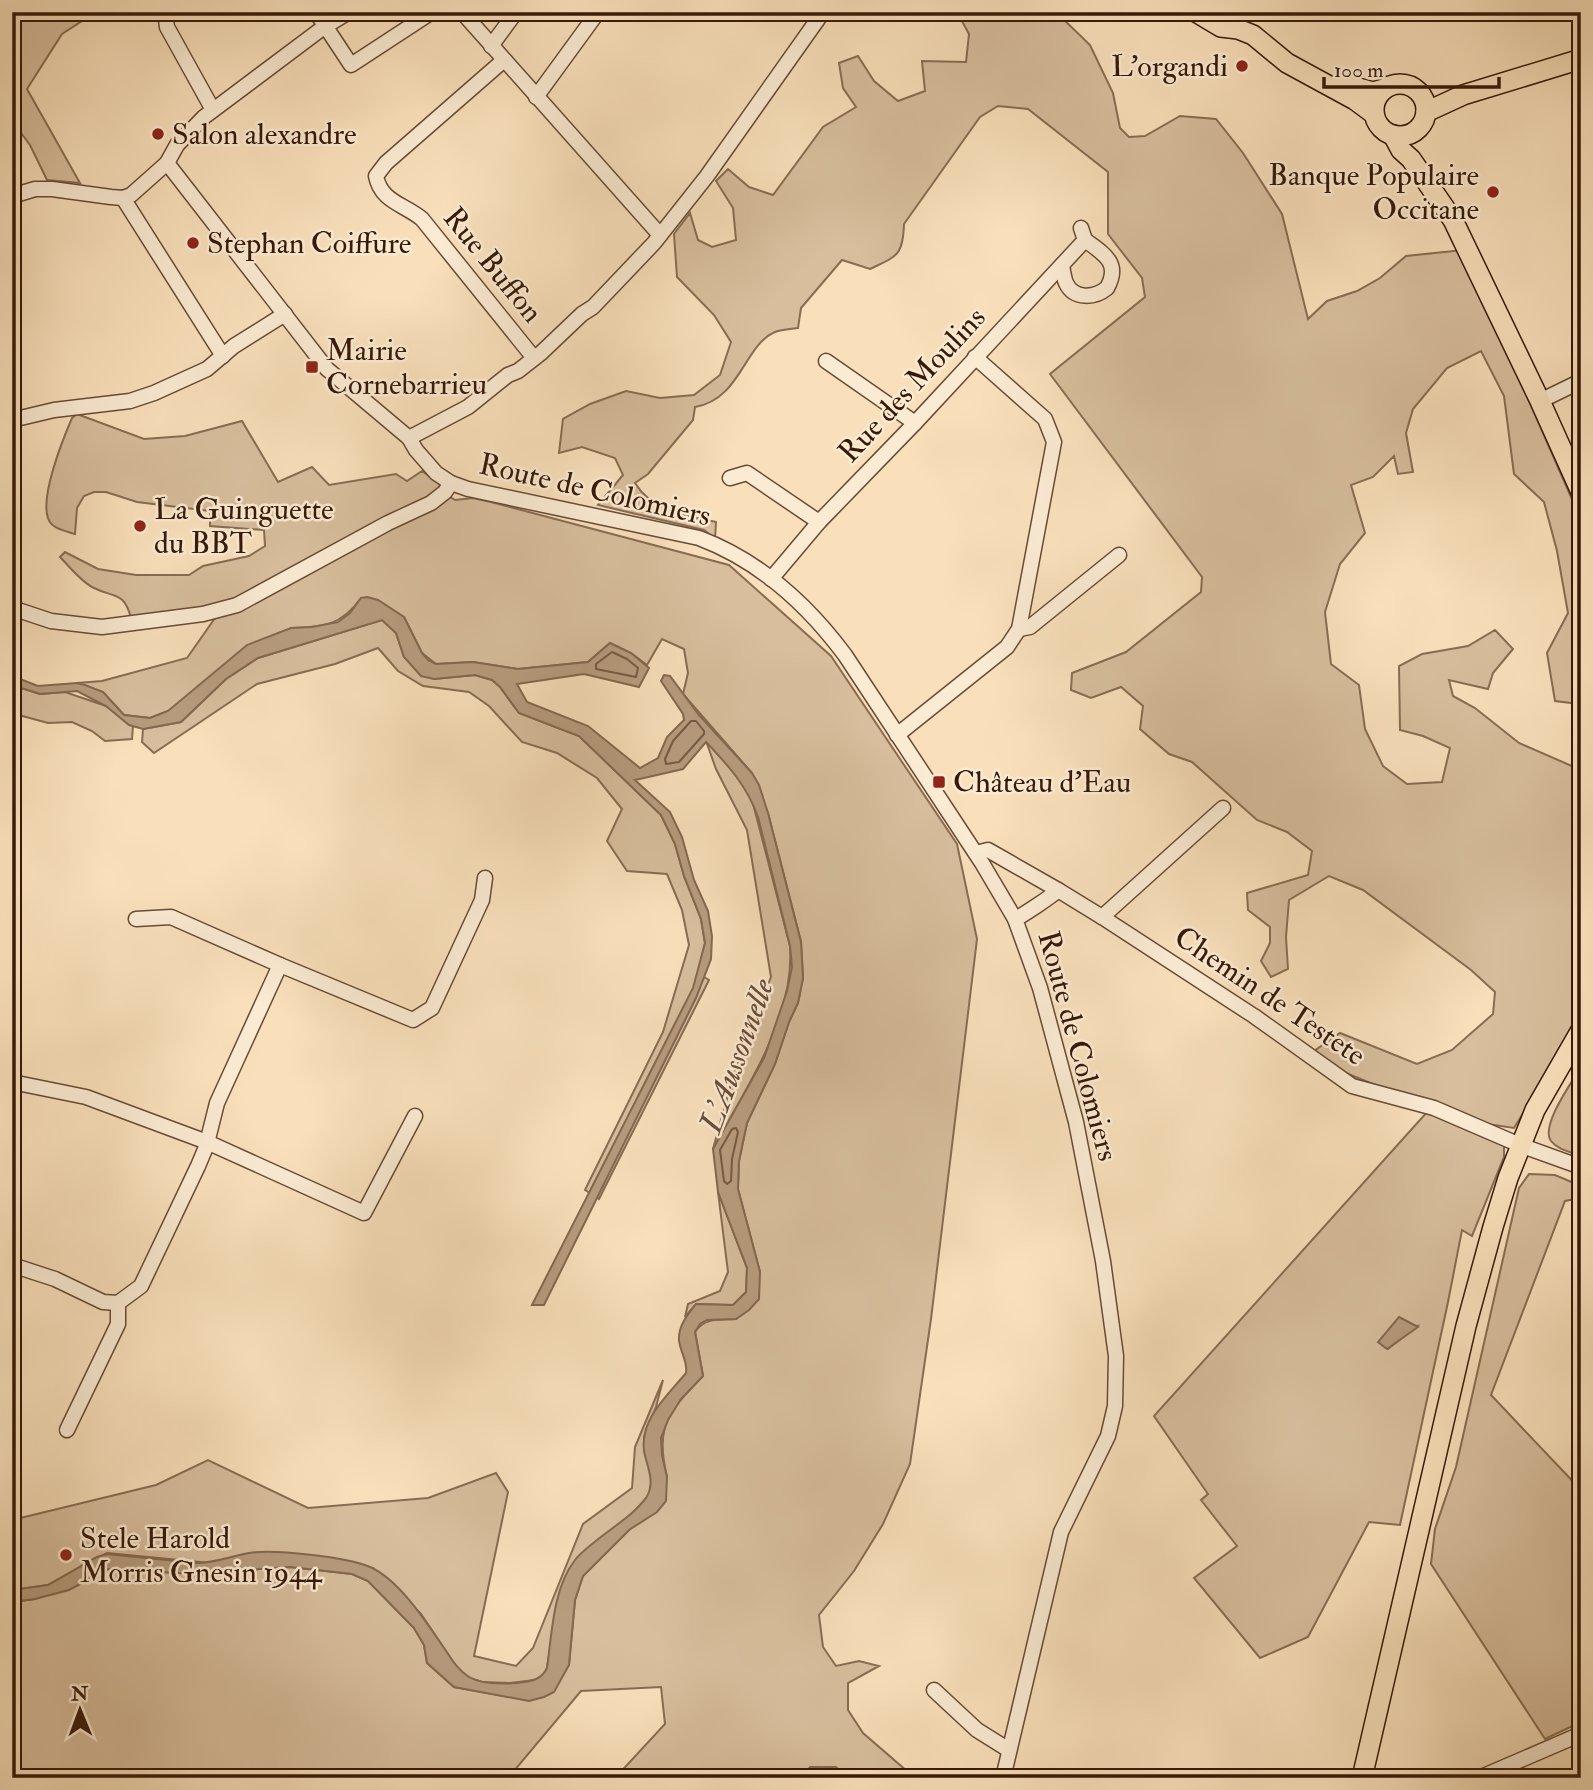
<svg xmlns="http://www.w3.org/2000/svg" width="1593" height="1790" viewBox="0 0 1593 1790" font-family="'IM FELL Double Pica',serif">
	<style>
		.green { fill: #d8be9d; stroke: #886c53; stroke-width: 2; fill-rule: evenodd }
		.water { fill: #b79c7e; stroke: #84684f; stroke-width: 2 }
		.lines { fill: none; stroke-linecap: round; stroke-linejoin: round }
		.shore { stroke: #775a44; stroke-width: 2 }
		.stream { stroke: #84684f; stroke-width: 3.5 }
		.minor-casing { stroke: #684b36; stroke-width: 17 }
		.major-casing { stroke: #371909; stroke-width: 22 }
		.minor { stroke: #fbebd3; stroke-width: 14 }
		.major { stroke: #f9e0bb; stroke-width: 19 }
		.poi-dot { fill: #8f2418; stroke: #fbebd3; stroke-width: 2.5 }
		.labels { text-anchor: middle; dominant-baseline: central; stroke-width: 5; stroke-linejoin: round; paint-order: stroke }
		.poi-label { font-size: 30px; fill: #371909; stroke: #fbebd3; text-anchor: start }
		.street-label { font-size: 30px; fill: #371909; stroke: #fbebd3 }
		.water-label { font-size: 32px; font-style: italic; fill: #6a4d38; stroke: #fbebd3 }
	</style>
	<rect width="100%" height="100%" fill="#f9e0bb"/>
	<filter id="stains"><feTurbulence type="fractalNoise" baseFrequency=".00286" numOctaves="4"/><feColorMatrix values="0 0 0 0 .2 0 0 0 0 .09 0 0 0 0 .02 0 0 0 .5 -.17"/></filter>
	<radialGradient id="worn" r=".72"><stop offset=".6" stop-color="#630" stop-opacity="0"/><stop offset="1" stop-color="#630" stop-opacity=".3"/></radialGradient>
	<!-- green -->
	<g class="green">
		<polygon points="12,12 96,12 62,34 27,89 80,183 47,180 30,145 12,121"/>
		<path d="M957,12H1056L1090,45L1113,93L1120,128L1129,137L1145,136L1180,116L1216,119L1243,153L1282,214L1308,319L1327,301L1357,291L1380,278L1406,256L1463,250L1581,520V654L1572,662L1580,704L1555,701L1547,653L1568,613L1557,551L1544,502L1514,474L1504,396L1481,351L1447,368L1413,409L1406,433L1413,472L1398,474L1394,456L1373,477L1351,485L1365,533L1340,564L1325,612L1331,664L1359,685L1365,729L1383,766L1407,784L1442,782L1450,748L1423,736L1400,730L1399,666L1422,654L1468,646L1495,630L1513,649L1493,673L1488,689L1449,680L1453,696L1475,708L1519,743L1581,770V1018L1514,1128L1461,1120L1341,1071L1314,1051L1340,1033L1417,1064L1452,1050L1493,1014L1495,992L1471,970L1363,890L1329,876L1289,900L1286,937L1288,969L1271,977L1261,961L1270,943V927L1248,910L1247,893L1308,875L1312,851L1287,832L1257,820L1192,762L1169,754L1140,729L1143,706L1121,687L1091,698L1071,690L1072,673L1126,652L1201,592L1202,577L1050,374L1145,297L1142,278L1108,234V172L1028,109L998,106L980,117L904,224C903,256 897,256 870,269L842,260L801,308L798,328C791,329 782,329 775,332C744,345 741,399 695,407L693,420L648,474L635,483C652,511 685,516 716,522L715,539L704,530L598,505L623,475L615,458L582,447L559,453L563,419L590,404L626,391L660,398L694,395L720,375L731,342L714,315L677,277L674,234L690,213L698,240L712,247L736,240L733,208L716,181L728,169L749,187L773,195L823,127L856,107L843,88L839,63L858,56L874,81L898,101L925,91L922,61L966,62L969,34Z"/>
		<path d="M77,414L144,439L185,436L242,421L278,482L312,467L329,485L396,474L407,481L422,471L440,484L439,490L455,500L473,498L491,502L729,565L831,656L957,844L977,939L931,1319L910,1464L883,1524L854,1571L819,1615L823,1647L836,1666L859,1661L879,1666L848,1683V1710L863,1733L915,1778H847L836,1767H810L802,1778H615L665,1724L661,1687L581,1691L508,1778H12V1602L35,1599L108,1569L214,1575L259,1569L290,1567L352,1574L368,1581L414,1628L424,1645L427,1663L454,1687L522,1699L569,1665L575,1600L583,1576L629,1530L667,1477C655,1426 668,1412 703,1376L695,1332C705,1317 720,1320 736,1319L760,1272L738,1189L739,1161L747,1123L775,1064L789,1022L798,1003L803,978L801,942L768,813L752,773L683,694L688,673L684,649L662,639L647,665L631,653L610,643L588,662L518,669L473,662L436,664L422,653L404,617L361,598C341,626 323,627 291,628L168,711L150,718L124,715L103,692L77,683L102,681L187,658L215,618L212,605L201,609L131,618C124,591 114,598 94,588C81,582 70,567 60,557L65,552L98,569L136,575H189L203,566L249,556L265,546L264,530L210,526V511L137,502L106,492H94L84,496L77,508L75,534C66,531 51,529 48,518C40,496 63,439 72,418Z"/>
		<polygon points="382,620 396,633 404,657 434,679 475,675 492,680 500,687 519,713 579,736 661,815 675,844 684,876 701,919 705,943 698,973 709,980 599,1199 585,1190 663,1032 689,945 682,910 667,874 627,871 607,841 622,809 597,778 557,753 522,742 489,706 469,692 423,686 398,671 378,648 335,664 257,684 154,753 142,742 143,729 181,722 226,679 258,658"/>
		<polygon points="12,685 40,694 65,692 106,706 133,726 132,739 105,741 92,731 72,722 48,723 15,714 12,718"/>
		<path d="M706,741L736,774L751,796L790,946C795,1018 746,1088 713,1149L734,1073L771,977L747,830L716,769Z"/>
		<path d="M1581,1067V1156C1571,1152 1558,1150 1551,1141C1540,1126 1572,1082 1581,1067Z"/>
		<path d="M1428,1111L1504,1144V1157L1472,1236L1462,1230L1448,1302L1400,1525L1369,1522L1308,1637L1260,1658L1194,1578L1237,1546L1201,1500L1208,1494L1154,1416ZM1417,1326L1388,1349L1379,1342L1390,1329Z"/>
		<polygon points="1529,1174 1555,1175 1581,1186 1581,1198 1565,1201 1491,1395 1581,1490 1581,1722 1545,1739 1431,1564 1435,1529 1456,1467 1519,1188"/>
		<polygon points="718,1192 747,1268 746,1292 733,1305 696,1304 685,1317 688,1304 720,1291 728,1272"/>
		<polygon points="663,1380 656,1407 644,1437 652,1480 649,1495 559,1595 547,1668 544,1675 535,1680 510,1683 482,1682 470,1678 457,1668 421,1614 373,1568 251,1553 211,1563 107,1553 48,1585 12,1590 12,1520 156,1485 208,1460 308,1508 428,1498 496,1473 508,1492 474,1656 516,1666 533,1648 583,1524 632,1488 635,1447"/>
	</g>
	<!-- water -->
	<g class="water">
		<path d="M367,597L378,600L404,617L422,653L428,660L436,664L473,662L518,669L588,662L610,643L631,653L649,668L639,687L584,674L517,684L527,702L588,726L640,768L658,758L667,737L684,720L683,714L661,681L664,675L670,676L699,715L752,773L759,785L768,813L801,942L803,978L798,1003L789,1022L775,1064L747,1123L739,1161L738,1189L760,1272L759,1299L749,1310L736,1319L707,1320L700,1324L695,1332L703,1376L681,1399L668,1420L661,1438L662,1455L667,1477L666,1501L657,1512L629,1530L583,1576L575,1600L569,1665L554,1692L544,1697L529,1701L454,1687L427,1663L424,1645L414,1628L368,1581L352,1574L290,1567L259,1569L214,1575L108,1569L69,1590L35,1599L12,1602V1590L48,1585L97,1557L107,1554L197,1563C215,1563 231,1556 249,1553C274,1549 347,1557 370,1567C398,1579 425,1620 442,1645C450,1656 457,1670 469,1677C481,1684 503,1684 516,1683C530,1681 541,1681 547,1668C552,1633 553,1588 575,1560C590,1540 642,1513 649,1492C654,1478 646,1464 644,1450C640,1419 668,1395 686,1373C688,1361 680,1352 679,1340C678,1326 688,1314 696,1304L733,1305L746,1292L747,1268L718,1192L713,1149L764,1058L787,991L792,967L790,946L758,817C747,786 728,765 706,742L683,769L635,780L670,812L682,837L694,880L708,911L712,936L711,959L696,998L544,1305H532L693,988L705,943L701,919L684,876L675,844L661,815L579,736L519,713L500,687L492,680L475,675L434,679L421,676L404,657L396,633L382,620L258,658L226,679L181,722L143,729L129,725L106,706L77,691L40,694L12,685V676L38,686L77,683L85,685L103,692L124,715L150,718L168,711L247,645L291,628L312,627L338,622L350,613L361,598Z"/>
		<polygon points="1399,1317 1418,1327 1387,1349 1378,1342"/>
	</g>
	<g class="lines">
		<!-- shore -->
		<g class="shore">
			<polygon points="612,652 627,659 638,668 636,677 596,669 596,664"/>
			<polygon points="691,721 696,721 704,731 704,734 679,762 666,764 665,759 673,741"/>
			<polygon points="736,1128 738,1132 732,1159 731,1181 727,1184 724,1181 720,1150 732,1129"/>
		</g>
		<!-- stream -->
		<path class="stream" d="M12,810C19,821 16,834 12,845"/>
		<defs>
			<g id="minor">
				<polyline points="165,12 167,27 213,110"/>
				<polyline points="316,12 351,65 432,12"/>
				<polyline points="462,12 660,235"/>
				<polyline points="491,46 516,12"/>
				<path d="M504,60L386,163L376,176C381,202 404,204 422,219L534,358"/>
				<polyline points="536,97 598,12"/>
				<path d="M167,163L327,369L409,438L416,450L436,473L451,483L468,489L699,538C760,561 807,604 845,655L982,863L1015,919L1040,988L1076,1122L1103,1261L1116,1356L1115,1406L1108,1436L1061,1532L1003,1778"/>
				<polyline points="12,196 35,189 52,189 111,197 123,198 131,195 167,163 177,145 204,117 324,27 349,12"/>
				<polyline points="123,198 223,356"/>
				<path d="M1062,265C1063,271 1064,278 1066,283C1074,300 1095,298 1107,288C1121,263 1104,254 1085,240"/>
				<polyline points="826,361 915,423"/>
				<polyline points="1540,401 1581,381"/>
				<polyline points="12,420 54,410 130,401 154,393 207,369 234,346 285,314"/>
				<polyline points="409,438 468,407 508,375 518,371 541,353 582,314 593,307 654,243 707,176 823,12"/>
				<polyline points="730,478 747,473 819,522"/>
				<polyline points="771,579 819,522 915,423 1085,240 1081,228"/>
				<polyline points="12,608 51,621 102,627 203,614 237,605 388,523 431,503 445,492 451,483"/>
				<polyline points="1019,629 1030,627 1119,555"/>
				<polyline points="897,735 1007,647 1019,629 1054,442 1045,419 975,357"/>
				<path d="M976,853L988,850L1058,890C1055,894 1022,916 1015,919"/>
				<polyline points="1058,890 1102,917 1254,1016 1352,1086 1434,1108 1520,1145 1581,1167"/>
				<polyline points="1102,917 1223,808"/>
				<polyline points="280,965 413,1020 432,1008 482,900 485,878"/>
				<polyline points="12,1082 86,1097 207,1142 364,1213 415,1116"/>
				<polyline points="12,1265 55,1279 103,1302 118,1303 141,1286 198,1166 206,1147 217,1103 280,965 171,917 136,919"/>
				<polyline points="67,1430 118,1324 118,1303"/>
				<polyline points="934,1690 977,1730 1009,1750"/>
				<polyline points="1479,1778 1581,1734"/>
			</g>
			<g id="major">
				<polyline points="1196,12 1221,27 1238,29 1253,35 1287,63 1355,100 1374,114"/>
				<polyline points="1344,84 1373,92 1384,89"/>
				<circle cx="1400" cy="110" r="26"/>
				<polyline points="1426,112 1463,95 1581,59"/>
				<polyline points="1393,135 1401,150 1411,159 1453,220 1540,401 1581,492"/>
				<polyline points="1362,1778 1466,1326 1493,1227 1508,1178 1535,1110 1581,1030"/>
			</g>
		</defs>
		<!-- minor casing -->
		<use href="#minor" class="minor-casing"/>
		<!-- major casing -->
		<use href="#major" class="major-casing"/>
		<!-- minor -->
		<use href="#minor" class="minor"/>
		<!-- major -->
		<use href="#major" class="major"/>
	</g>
	<!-- markers -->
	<g class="poi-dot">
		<circle cx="1242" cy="66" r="7"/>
		<circle cx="158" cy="134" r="7"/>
		<circle cx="1493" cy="192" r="7"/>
		<circle cx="193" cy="243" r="7"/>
		<rect x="305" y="360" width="14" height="14" rx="3.5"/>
		<circle cx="140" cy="526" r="7"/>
		<rect x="932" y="775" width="14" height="14" rx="3.5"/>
		<circle cx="66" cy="1555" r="7"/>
	</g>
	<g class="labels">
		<!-- poi labels -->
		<g class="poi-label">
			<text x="1228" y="66" text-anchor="end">L'organdi</text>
			<text x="172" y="134">Salon alexandre</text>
			<text x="1479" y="175" text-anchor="end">Banque Populaire<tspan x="1479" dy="34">Occitane</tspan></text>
			<text x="207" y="243">Stephan Coiffure</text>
			<text x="326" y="350">Mairie<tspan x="326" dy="34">Cornebarrieu</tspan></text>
			<text x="154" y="509">La Guinguette<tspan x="154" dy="34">du BBT</tspan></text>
			<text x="953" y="782">Château d'Eau</text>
			<text x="80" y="1538">Stele Harold<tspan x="80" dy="34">Morris Gnesin 1944</tspan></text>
		</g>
		<!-- street labels -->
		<g class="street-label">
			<text transform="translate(493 265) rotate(51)">Rue Buffon</text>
			<text transform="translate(912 385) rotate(-47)">Rue des Moulins</text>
			<text transform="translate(595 490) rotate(13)">Route de Colomiers</text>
			<text transform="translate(1270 996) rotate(34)">Chemin de Testete</text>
			<text transform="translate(1078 1046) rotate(75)">Route de Colomiers</text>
		</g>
		<!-- water labels -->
		<g class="water-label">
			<text transform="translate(737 1056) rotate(-70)">L'Aussonnelle</text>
		</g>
	</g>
	<!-- margin -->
	<rect width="1593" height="1790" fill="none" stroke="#f9e0bb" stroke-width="42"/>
	<rect x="14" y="14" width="1565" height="1762" fill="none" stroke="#371909" stroke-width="3.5"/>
	<rect x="21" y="21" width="1551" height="1748" fill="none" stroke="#371909" stroke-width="2"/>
	<!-- north arrow -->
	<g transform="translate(80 1710) rotate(359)" stroke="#fbebd3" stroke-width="5" paint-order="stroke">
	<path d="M0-5L12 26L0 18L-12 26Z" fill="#371909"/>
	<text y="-10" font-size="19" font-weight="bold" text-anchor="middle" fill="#371909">N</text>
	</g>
	<!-- scale -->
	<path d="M1324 77v10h175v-10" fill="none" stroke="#371909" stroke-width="3.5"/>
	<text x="1334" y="77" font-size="21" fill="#371909" stroke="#fbebd3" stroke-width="5" paint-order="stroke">100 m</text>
	<rect width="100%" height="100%" filter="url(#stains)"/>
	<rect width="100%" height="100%" fill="url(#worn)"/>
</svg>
